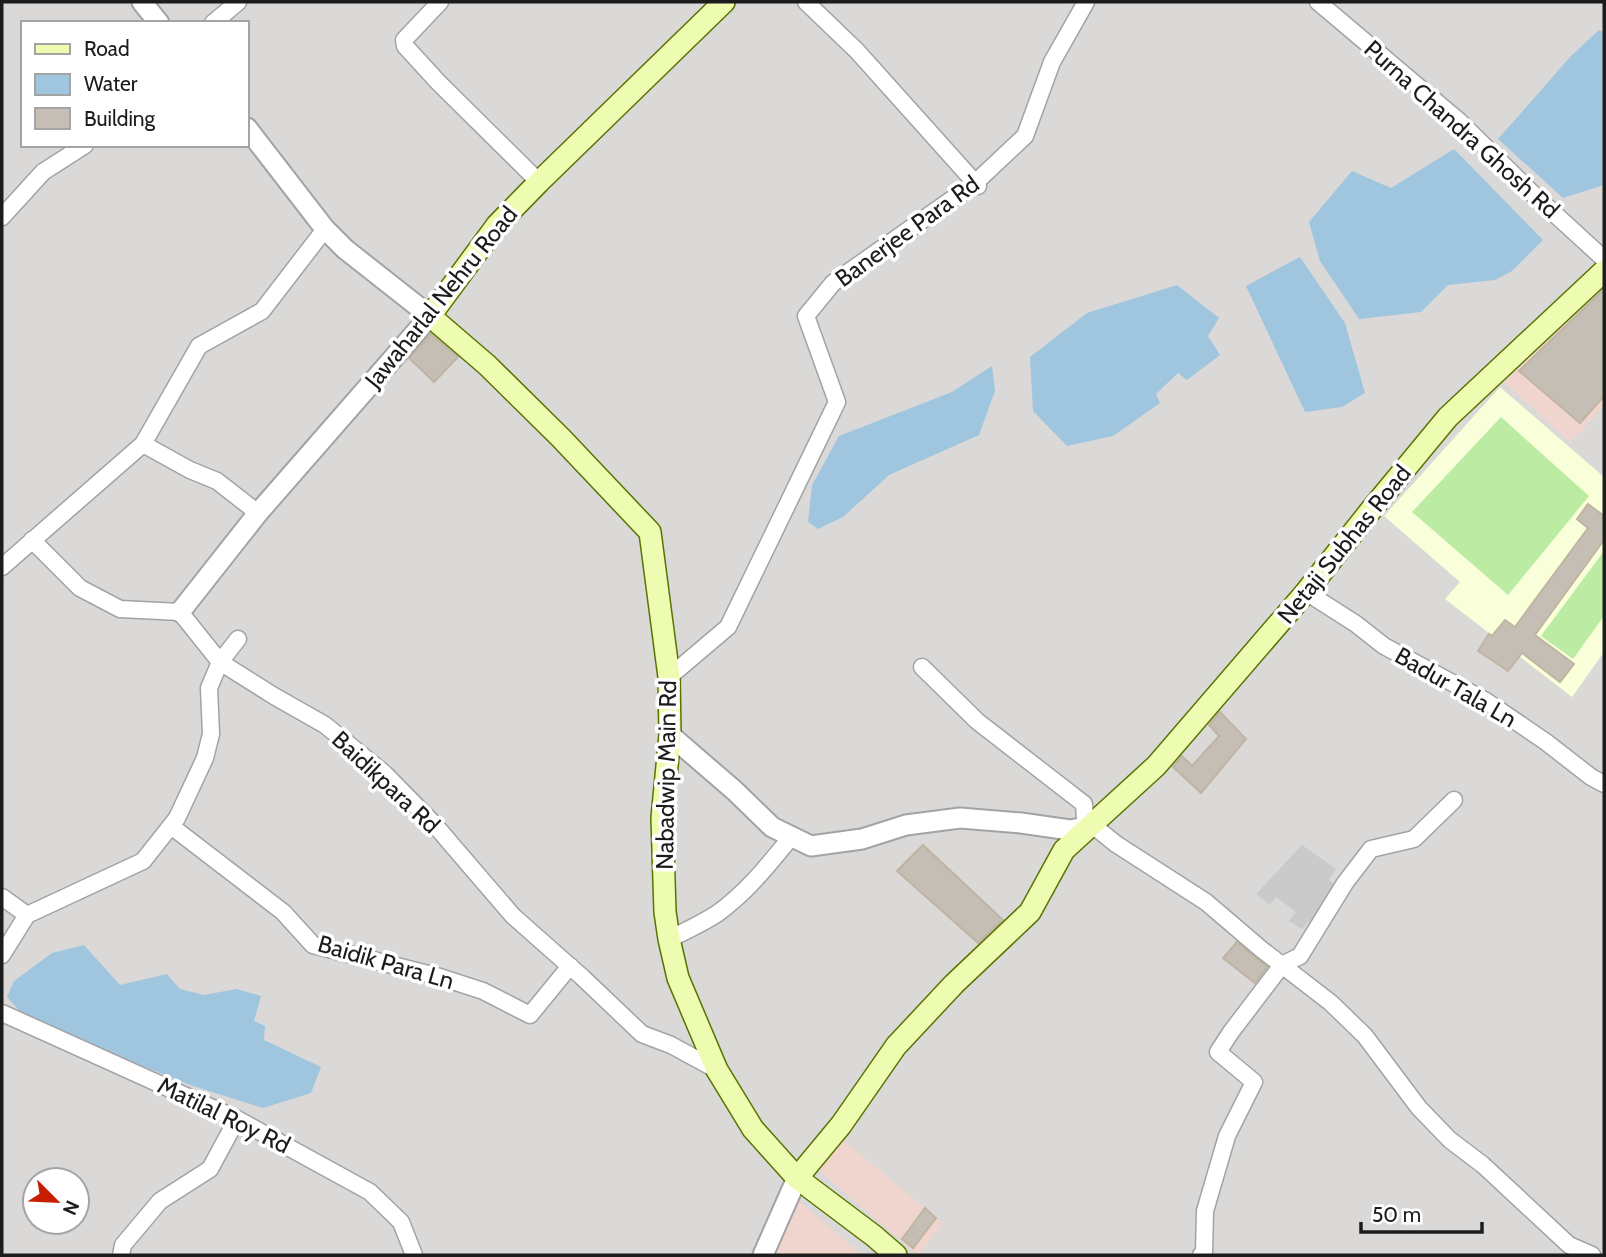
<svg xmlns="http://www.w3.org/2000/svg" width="1606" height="1257" viewBox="0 0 1606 1257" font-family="Cabin,sans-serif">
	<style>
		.residential { fill: #dad9d8; fill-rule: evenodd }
		.commercial { fill: #f0d5ce }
		.education { fill: #f9ffd8 }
		.religious { fill: #cacaca }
		.grass { fill: #bceba3 }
		.water { fill: #9fc6de }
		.building { fill: #c5beb4; stroke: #c0b4a3; stroke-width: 2 }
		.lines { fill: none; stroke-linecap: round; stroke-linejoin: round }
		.minor-casing { stroke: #a3a3a3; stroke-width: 19 }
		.tertiary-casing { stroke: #a3a3a3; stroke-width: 23 }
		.secondary-casing { stroke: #577501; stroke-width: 24 }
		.minor { stroke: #fff; stroke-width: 16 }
		.tertiary { stroke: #fff; stroke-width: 19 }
		.secondary { stroke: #edfcb1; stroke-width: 21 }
		.labels { text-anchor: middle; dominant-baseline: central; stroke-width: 7; stroke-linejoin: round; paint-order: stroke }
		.street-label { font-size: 24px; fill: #1c1c1c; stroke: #fff }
	</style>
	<rect width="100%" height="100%" fill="#eeebe1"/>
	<!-- residential -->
	<path class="residential" d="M2,2H1604V1255H2ZM23,23H247V145H23ZM35,1180H77V1222H35Z"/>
	<!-- commercial -->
	<g class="commercial">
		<polygon points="1591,291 1604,303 1604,407 1570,442 1502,380"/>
		<polygon points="841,1138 943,1223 918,1255 817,1169"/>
		<polygon points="797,1199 862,1255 771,1255"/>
	</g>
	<!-- education -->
	<polygon class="education" points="1500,387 1604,477 1604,652 1572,697 1445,599 1460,582 1384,516"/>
	<!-- religious -->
	<polygon class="religious" points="1302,845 1336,869 1329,880 1336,885 1312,925 1308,922 1302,929 1289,921 1296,912 1276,897 1270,905 1256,894"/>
	<!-- grass -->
	<g class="grass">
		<polygon points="1501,417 1589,496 1508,595 1412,512"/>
		<polygon points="1604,551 1604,616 1573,659 1541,636"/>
	</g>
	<!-- water -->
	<g class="water">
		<polygon points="1599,30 1604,32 1604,185 1563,198 1498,139 1571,56"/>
		<polygon points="1454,149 1543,240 1512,271 1495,280 1448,285 1421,312 1359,319 1320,261 1309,222 1352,171 1391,188"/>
		<polygon points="1300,257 1345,323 1365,393 1342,407 1305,412 1246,286"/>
		<polygon points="1177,285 1219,318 1208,336 1220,355 1187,380 1178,373 1156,394 1160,403 1113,436 1067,446 1033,411 1030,357 1087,313"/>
		<polygon points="992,366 995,391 979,435 889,475 843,517 818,529 808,522 812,485 839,436 952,392"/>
		<polygon points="84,945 120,985 167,974 180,989 204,995 236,989 261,996 254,1021 265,1026 264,1040 321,1067 311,1093 263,1108 193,1086 71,1038 23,1015 7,997 14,981 52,953"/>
	</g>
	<!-- building -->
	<g class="building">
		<polygon points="1604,289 1604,396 1580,423 1519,371"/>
		<polygon points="431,334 458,357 434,382 409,358"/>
		<polygon points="1588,504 1604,516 1604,540 1535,635 1574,664 1560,682 1522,653 1508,671 1478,651 1489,634 1492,636 1505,620 1515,627 1588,528 1577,519"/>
		<polygon points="1220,712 1246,739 1201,793 1173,767 1182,756 1192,766 1219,736 1209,725"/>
		<polygon points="923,845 1003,920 978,943 897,871"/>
		<polygon points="1237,942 1267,967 1255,983 1223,958"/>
		<polygon points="925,1208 936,1218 913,1248 902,1239"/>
	</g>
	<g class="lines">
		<defs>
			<g id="minor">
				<polyline points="440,2 404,40 405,46 438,82 539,182"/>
				<polyline points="806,2 857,51 978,186"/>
				<polyline points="1318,2 1459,121 1534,195 1604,259"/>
				<polyline points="213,23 238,2"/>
				<polyline points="2,217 43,172 85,145"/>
				<polyline points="143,444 190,470 217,481 258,513"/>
				<polyline points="32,540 80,588 120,609 180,612 220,662 274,696 325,725 385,774 434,824 513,916 582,977 642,1034 671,1045 717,1070"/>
				<polyline points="2,567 143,444 199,346 262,311 325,229"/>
				<polyline points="1306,592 1356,624 1384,646 1486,701 1546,742 1591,777 1604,784"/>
				<polyline points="922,667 977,721 1084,804 1085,819 1116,844 1206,902 1261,949 1331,1003 1365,1036 1419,1108 1450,1140 1483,1165 1569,1245 1592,1255"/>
				<polyline points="669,677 728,627 837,402 806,316 833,283 975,183 1025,136 1052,62 1086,2"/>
				<polyline points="171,826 283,912 313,945 440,977 483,991 530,1015 570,966"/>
				<polyline points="2,897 27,915"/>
				<path d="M669,939C686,931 703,923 718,913C748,891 769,864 792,836"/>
				<polyline points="2,955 27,915 143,861 177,818 205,758 211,734 209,688 220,662 238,639"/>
				<polyline points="2,1013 237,1119 370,1192 401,1222 414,1255"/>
				<polyline points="121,1255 123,1245 160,1201 210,1169 237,1119"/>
				<polyline points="1201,1255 1204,1253 1205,1211 1227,1136 1254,1082 1218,1052 1231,1032 1282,965 1300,956 1345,883 1371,849 1414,839 1454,800"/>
			</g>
			<g id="tertiary">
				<polyline points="142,2 159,23"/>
				<polyline points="180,612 258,513 430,316 345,249 325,229 247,128"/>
				<polyline points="670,735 735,791 772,827 811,846 862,839 906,825 960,818 1021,823 1070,830 1092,826"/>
				<polyline points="763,1255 797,1178"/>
			</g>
			<g id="secondary">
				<polyline points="724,2 539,182 497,225 430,316 487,365 561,438 650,532 669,677 670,735 662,818 665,912 669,939 678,978 717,1070 753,1129 797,1178 874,1236 896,1255"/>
				<polyline points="797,1178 841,1125 896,1046 954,984 1030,912 1064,850 1156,766 1306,592 1371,510 1448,417 1604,271"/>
			</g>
		</defs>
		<!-- minor casing -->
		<use href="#minor" class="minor-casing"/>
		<!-- tertiary casing -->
		<use href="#tertiary" class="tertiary-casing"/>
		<!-- secondary casing -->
		<use href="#secondary" class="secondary-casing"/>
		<!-- minor -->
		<use href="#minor" class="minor"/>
		<!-- tertiary -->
		<use href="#tertiary" class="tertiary"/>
		<!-- secondary -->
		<use href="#secondary" class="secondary"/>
	</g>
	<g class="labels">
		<!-- street labels -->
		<g class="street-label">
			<text transform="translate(1462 129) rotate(42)">Purna Chandra Ghosh Rd</text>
			<text transform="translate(907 231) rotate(-36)">Banerjee Para Rd</text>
			<text transform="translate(441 297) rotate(-51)">Jawaharlal Nehru Road</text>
			<text transform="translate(1344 544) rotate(-51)">Netaji Subhas Road</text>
			<text transform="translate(1456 687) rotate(30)">Badur Tala Ln</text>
			<text transform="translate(666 775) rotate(-89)">Nabadwip Main Rd</text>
			<text transform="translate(386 782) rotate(43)">Baidikpara Rd</text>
			<text transform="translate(386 962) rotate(16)">Baidik Para Ln</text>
			<text transform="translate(224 1115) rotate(26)">Matilal Roy Rd</text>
		</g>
	</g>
	<!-- border -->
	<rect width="1606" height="1257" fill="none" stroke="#1c1c1c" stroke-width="7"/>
	<!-- legend -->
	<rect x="21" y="21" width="228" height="126" fill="#ffffff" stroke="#a4a4a4" stroke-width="2"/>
	<rect x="35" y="44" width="35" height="10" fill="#edfcb1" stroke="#a4a4a4" stroke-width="2"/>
	<text x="84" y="56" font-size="21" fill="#1c1c1c">Road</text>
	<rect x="35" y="74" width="35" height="21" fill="#9fc6de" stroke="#a4a4a4" stroke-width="2"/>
	<text x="84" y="91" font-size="21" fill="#1c1c1c">Water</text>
	<rect x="35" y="108" width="35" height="21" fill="#c5beb4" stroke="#a4a4a4" stroke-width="2"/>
	<text x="84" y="126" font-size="21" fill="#1c1c1c">Building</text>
	<!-- north arrow -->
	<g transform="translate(56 1201) rotate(114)"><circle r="33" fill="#ffffff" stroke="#a4a4a4" stroke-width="2"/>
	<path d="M0-5L12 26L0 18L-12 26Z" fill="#c71d00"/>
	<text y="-10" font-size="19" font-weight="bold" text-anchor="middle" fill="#1c1c1c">N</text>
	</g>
	<!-- scale -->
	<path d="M1361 1222v10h121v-10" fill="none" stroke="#1c1c1c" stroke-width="3.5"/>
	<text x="1372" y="1222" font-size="21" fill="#1c1c1c" stroke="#ffffff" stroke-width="5" paint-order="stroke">50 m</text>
</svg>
